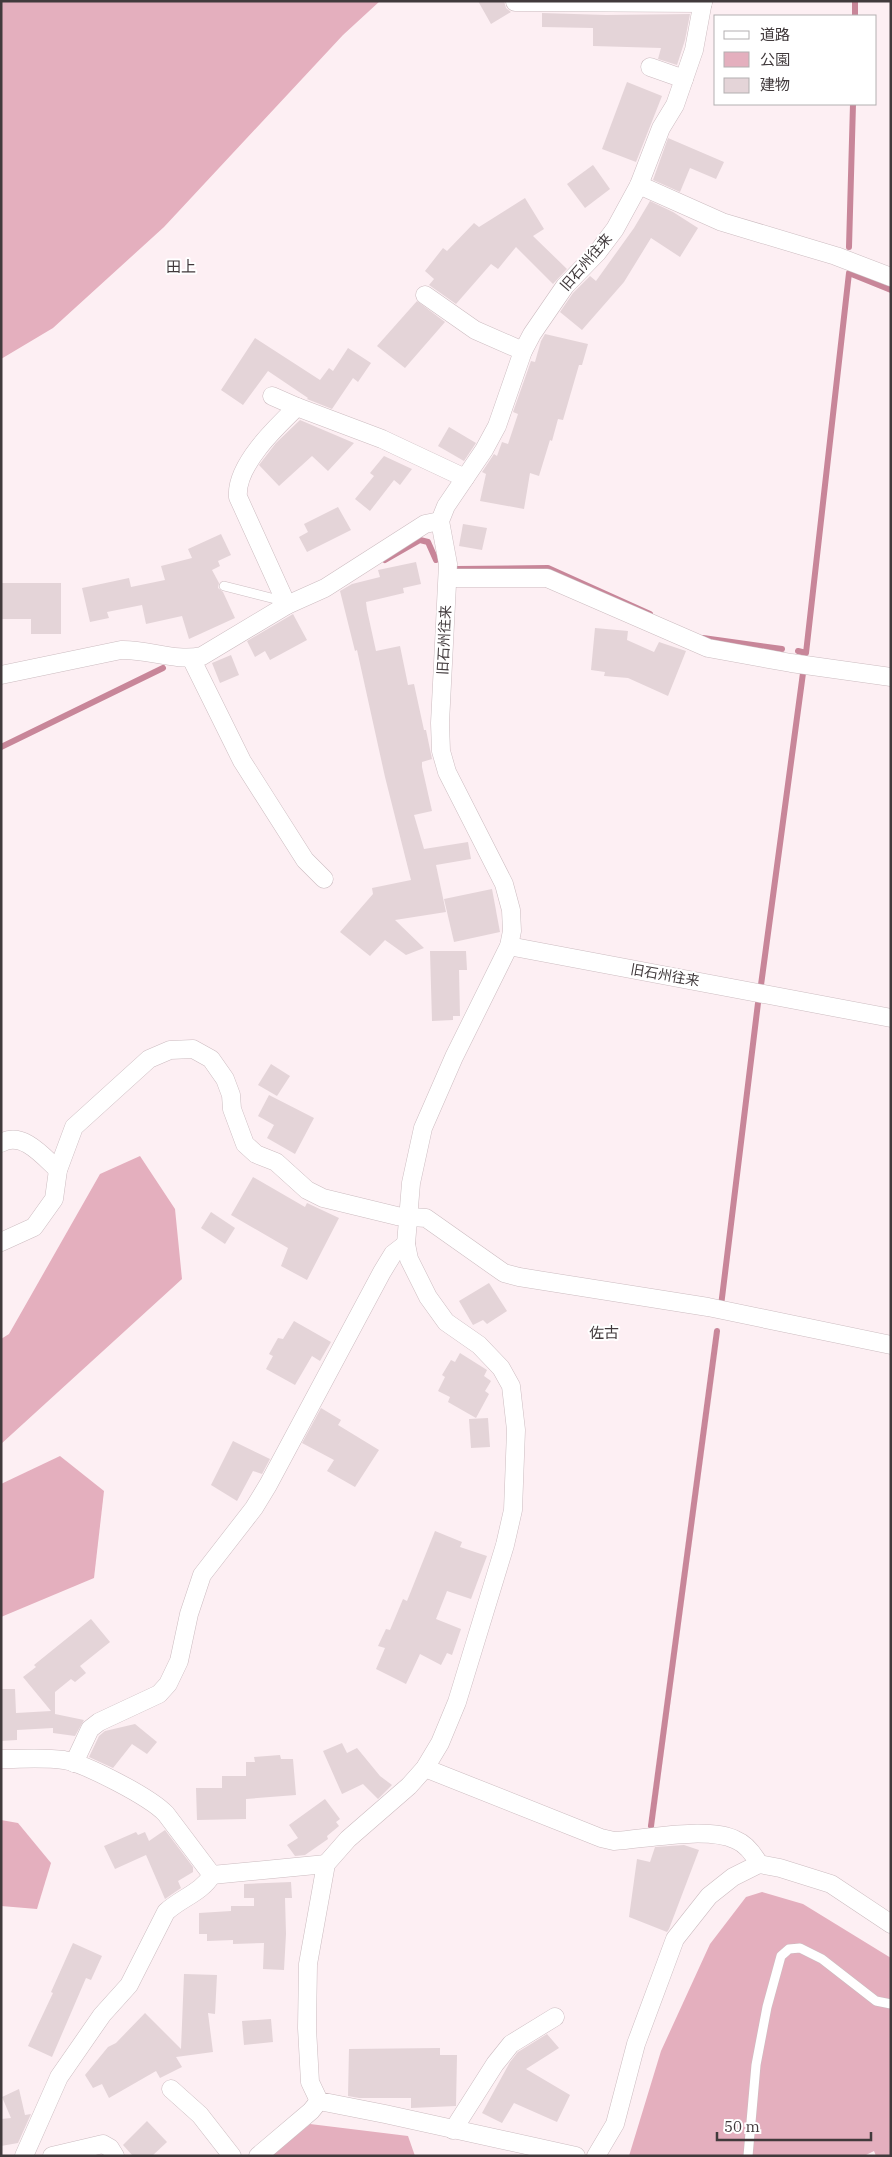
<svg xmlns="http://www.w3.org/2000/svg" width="892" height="2157" viewBox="0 0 892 2157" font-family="'IBM Plex Serif','Noto Sans JP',serif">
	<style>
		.green { fill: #e4afbe }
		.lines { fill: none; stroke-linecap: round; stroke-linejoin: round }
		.stream { stroke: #c88699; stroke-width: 6 }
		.building { fill: #e4d4d8 }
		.service-casing { stroke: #ccbcc0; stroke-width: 10 }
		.minor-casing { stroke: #ccbcc0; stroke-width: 19 }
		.service { stroke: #fff; stroke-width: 9 }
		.minor { stroke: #fff; stroke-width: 18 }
		.labels { text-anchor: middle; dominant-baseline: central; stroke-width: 4; stroke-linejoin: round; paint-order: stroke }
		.street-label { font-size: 14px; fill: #413a3c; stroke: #fff }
		.neighbourhood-label { font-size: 15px; fill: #413a3c; stroke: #fff }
	</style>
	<rect width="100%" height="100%" fill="#fdeff3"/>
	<!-- green -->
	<g class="green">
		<polygon points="1,1 380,1 343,35 164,227 53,328 1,359"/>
		<polygon points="140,1156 175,1209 182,1279 1,1444 1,1339 9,1334 100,1174"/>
		<polygon points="60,1456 104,1491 94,1578 1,1617 1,1484"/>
		<polygon points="1,1820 18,1823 51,1863 37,1909 1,1906"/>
		<polygon points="762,1892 803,1904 891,1958 891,2156 876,2156 874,2151 864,2156 629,2156 661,2051 710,1944 746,1897"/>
		<polygon points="310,2124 408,2136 415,2156 271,2156"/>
	</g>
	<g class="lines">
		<!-- stream -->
		<g class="stream">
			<polyline points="855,16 855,1"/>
			<polyline points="849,247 853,104"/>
			<polyline points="385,560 420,540 428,542 436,560"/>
			<polyline points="457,569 548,568 650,614"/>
			<polyline points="703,638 782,649"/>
			<polyline points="798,651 806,653 849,273 891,290"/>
			<polyline points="1,747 163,668"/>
			<polyline points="761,985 803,673"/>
			<polyline points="721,1306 758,1003"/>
			<polyline points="651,1826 717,1331"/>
		</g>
	</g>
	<!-- building -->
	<g class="building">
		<polygon points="478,1 504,1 506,8 511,12 491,24"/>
		<polygon points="542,13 606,15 690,14 685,40 677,65 658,59 661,48 593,46 593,28 542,27"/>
		<polygon points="627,82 662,96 636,162 602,149"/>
		<polygon points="668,138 724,162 716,179 690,168 680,192 653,180"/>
		<polygon points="593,165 610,189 585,208 567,184"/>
		<polygon points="525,198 544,229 533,236 567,269 553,284 516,247 498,269 491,264 456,304 429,285 434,279 425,271 443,248 447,251 474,223 479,227"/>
		<polygon points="650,201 673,212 698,228 680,257 651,238 624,282 582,330 560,312 573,293 590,276 596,281 634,228"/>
		<polygon points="417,301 445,322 405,368 377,346"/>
		<polygon points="545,334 588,344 582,365 579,365 563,420 558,419 552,441 550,440 539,476 530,473 524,509 480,501 486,474 482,472 494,454 497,456 502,442 508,444 518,414 513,412 531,361 535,362 541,341"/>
		<polygon points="255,338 320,380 329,368 333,371 348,348 371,363 358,382 353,378 332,409 307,399 308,398 268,371 243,405 221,390"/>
		<polygon points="300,420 354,443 328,471 312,456 279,486 259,465 276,443"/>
		<polygon points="449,427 476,443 464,461 438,446"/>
		<polygon points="384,456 412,469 400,485 394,480 370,511 355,499 374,476 370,473"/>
		<polygon points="338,507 351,530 307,552 299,537 308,532 304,524"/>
		<polygon points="463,524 487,528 482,550 459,546"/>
		<polygon points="221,534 231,555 218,561 220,566 212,570 219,583 218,588 223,592 235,618 189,639 182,616 146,624 142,605 107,612 109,618 90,622 82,588 129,578 131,587 165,580 161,566 192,558 188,549"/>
		<polygon points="416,562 421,584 403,588 404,593 366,602 367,610 376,651 400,646 408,685 414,684 424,730 426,730 432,759 422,762 422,767 432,811 414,815 424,849 468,842 471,859 436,865 446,912 395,920 424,948 406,955 385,940 370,956 340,932 373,894 372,888 411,880 385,777 357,650 355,651 340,591 352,584 380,577 378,570"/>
		<polygon points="1,583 61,583 61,634 31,634 31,619 1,619"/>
		<polygon points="293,614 307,640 270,660 265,651 255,657 247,641"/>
		<polygon points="595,628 628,631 627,640 654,652 659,642 686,651 668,696 628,678 604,676 605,672 591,670"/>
		<polygon points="231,655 239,675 220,683 212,663"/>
		<polygon points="492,889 500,932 454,942 444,899"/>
		<polygon points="430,951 466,951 467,970 459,970 460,1016 453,1016 453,1020 432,1021"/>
		<polygon points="271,1064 290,1076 277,1096 258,1085"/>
		<polygon points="269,1095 314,1118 295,1154 267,1138 274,1125 258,1116"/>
		<polygon points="253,1177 305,1207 307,1203 339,1218 307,1280 281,1266 288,1248 231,1215"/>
		<polygon points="211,1212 235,1228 225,1244 201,1228"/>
		<polygon points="489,1283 507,1311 487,1324 483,1320 473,1325 459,1301"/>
		<polygon points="294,1321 331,1342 320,1361 312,1356 295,1385 266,1369 273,1356 269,1354 278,1338 283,1339"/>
		<polygon points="460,1353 487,1370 484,1376 491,1381 485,1391 489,1394 476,1418 448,1402 450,1397 438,1391 445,1377 442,1375 451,1360 455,1362"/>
		<polygon points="321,1408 341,1420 338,1425 379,1450 355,1487 327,1471 334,1460 302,1443"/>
		<polygon points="488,1418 490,1447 471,1448 469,1419"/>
		<polygon points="233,1441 270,1459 262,1474 253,1471 237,1501 211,1485"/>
		<polygon points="435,1531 462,1542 460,1547 487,1556 471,1599 447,1591 436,1619 461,1629 452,1655 447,1653 441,1665 420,1654 406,1684 376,1669 385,1648 378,1646 386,1629 390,1630 403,1599 407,1601"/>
		<polygon points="91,1619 110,1642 80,1666 86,1673 75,1682 71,1679 55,1692 55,1714 84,1720 75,1736 53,1733 53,1728 17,1730 17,1740 1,1741 1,1689 15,1689 16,1713 51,1711 23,1677 36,1667 34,1665"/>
		<polygon points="135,1724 157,1742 147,1754 132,1744 113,1768 89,1757 99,1736 105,1731"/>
		<polygon points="342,1743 347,1753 357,1748 380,1776 392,1785 378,1799 363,1784 342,1794 323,1751"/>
		<polygon points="280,1755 281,1759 293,1759 296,1795 246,1799 246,1819 197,1820 196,1788 222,1788 222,1776 246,1776 246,1762 255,1762 254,1757"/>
		<polygon points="325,1799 340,1819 336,1822 339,1826 327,1836 328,1839 305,1855 295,1856 287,1845 298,1838 289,1825"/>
		<polygon points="165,1830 193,1867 193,1872 178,1881 181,1888 165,1899 146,1855 115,1869 104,1846 136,1832 138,1835 145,1832 149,1841"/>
		<polygon points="684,1845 699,1850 669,1929 667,1932 629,1917 637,1859 650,1862 655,1847"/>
		<polygon points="291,1882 292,1898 285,1898 286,1934 284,1970 263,1969 264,1943 233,1944 233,1940 207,1941 207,1934 199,1934 199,1913 231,1911 231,1906 254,1906 254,1898 244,1898 244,1884"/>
		<polygon points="73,1943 102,1956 91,1980 86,1978 52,2057 28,2046 53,1993 51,1992"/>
		<polygon points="184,1974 217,1975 215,2014 208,2013 213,2052 176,2057 182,2067 160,2078 156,2071 109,2098 102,2084 93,2088 85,2075 108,2047 116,2043 145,2013 181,2049"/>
		<polygon points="271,2019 273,2042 244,2045 242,2021"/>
		<polygon points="547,2034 559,2048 526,2069 570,2095 557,2122 514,2103 502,2123 482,2113 510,2062 518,2052"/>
		<polygon points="440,2048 440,2055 457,2055 456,2106 411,2108 411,2098 359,2098 348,2096 349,2049"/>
		<polygon points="19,2089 25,2115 31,2114 18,2143 1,2146 1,2119 11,2118 2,2097"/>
		<polygon points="147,2121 167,2142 152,2156 133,2156 123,2145"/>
	</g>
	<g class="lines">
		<defs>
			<g id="service">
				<polyline points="224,586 279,600 285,604"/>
				<polyline points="748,2156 756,2065 767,2007 781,1956 789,1949 800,1948 822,1959 876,2001 891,2004"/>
			</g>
			<g id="minor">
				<polyline points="515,2 703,3"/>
				<polyline points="650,67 684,79"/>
				<polyline points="639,185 722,222 836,256 891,277"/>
				<polyline points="425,295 475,330 523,351"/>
				<polyline points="272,396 297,407"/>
				<polyline points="448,578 547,578 708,648 791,663 891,677"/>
				<path d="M287,605L238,497C235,466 276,427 297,407L382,439L465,478"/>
				<polyline points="191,658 242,761 305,860 324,879"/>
				<path d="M1,675L121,650C148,649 175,662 202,656L287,605L325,588L425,524L440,521"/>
				<polyline points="509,946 891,1018"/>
				<path d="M1,1143C22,1130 44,1157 58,1170"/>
				<polyline points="1,1242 34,1227 54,1199 58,1170 74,1127 149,1059 170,1050 193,1049 211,1059 225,1079 231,1095 232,1109 245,1144 256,1154 276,1162 307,1190 323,1198 397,1216 426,1218 504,1273 519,1277 708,1307 891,1345"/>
				<path d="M1,1759C22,1759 43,1757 64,1760C86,1764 150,1797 166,1814L212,1875L326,1864"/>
				<polyline points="74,1763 90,1729 99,1722 159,1694 168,1684 179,1661 189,1614 202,1575 254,1508 268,1485 382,1272 393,1254 406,1244"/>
				<path d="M425,1768L601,1838L614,1841C646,1839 707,1826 736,1840C746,1844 754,1855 759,1864"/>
				<polyline points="171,2089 200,2115 232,2156"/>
				<polyline points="453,2130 495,2064 511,2044 555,2017"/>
				<path d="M24,2156L59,2077L102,2015L129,1985L166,1912C181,1898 201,1893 212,1875"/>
				<polyline points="52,2156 103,2144 110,2148 115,2156"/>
				<polyline points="258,2156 311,2111 319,2101"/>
				<polyline points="576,2156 385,2114 319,2101 310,2082 307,2028 308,1964 326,1864 348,1839 409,1786 425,1768 440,1743 457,1702 505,1545 513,1510 516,1430 511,1386 501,1368 479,1345 446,1322 428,1297 409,1259 406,1244 411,1183 423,1128 454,1057 509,946 512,931 511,910 504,884 447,772 441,751 440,723 448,564 440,521 446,506 484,450 497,426 523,351 532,334 565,286 597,253 615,229 639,185 661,128 675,105 694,50 703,1"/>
				<polyline points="596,2156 615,2124 636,2044 675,1939 709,1896 733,1877 759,1864 780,1868 831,1884 891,1924"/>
			</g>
		</defs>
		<!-- service casing -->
		<use href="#service" class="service-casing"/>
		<!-- minor casing -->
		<use href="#minor" class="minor-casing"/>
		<!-- service -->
		<use href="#service" class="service"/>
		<!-- minor -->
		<use href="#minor" class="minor"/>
	</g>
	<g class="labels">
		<!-- street labels -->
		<g class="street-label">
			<text transform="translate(586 262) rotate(-49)">旧石州往来</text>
			<text transform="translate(444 640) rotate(-87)">旧石州往来</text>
			<text transform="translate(665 975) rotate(10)">旧石州往来</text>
		</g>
		<!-- neighbourhood labels -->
		<g class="neighbourhood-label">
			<text x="181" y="266">田上</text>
			<text x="604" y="1332">佐古</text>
		</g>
	</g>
	<!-- border -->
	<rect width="892" height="2157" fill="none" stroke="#413a3c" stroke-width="5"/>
	<!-- legend -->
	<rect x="714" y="15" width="162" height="90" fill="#ffffff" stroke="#b3b0b1"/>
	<rect x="724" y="31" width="25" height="8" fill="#ffffff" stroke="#b3b0b1"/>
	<text x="760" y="40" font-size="15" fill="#413a3c">道路</text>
	<rect x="724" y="52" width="25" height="15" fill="#e4afbe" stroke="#b3b0b1"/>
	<text x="760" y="65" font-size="15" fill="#413a3c">公園</text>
	<rect x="724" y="78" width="25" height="15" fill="#e4d4d8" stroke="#b3b0b1"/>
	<text x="760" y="90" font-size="15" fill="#413a3c">建物</text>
	<!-- scale -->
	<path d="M717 2132v8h154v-8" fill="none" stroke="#413a3c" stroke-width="2.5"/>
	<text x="724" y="2132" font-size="15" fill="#413a3c" stroke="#ffffff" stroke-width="4" paint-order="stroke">50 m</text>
</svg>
